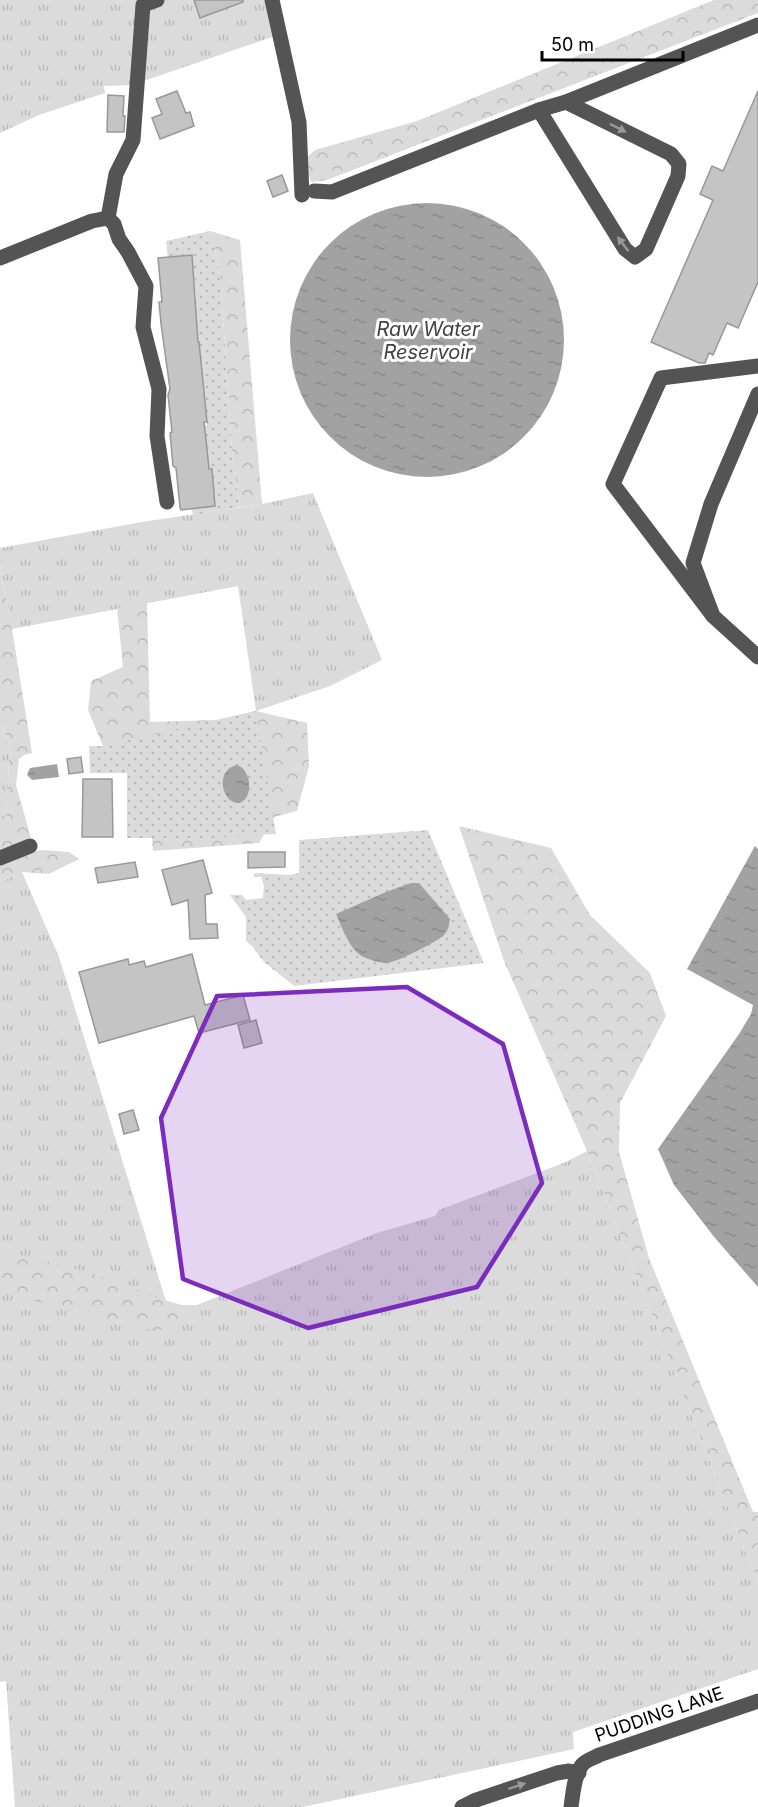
<svg xmlns="http://www.w3.org/2000/svg" width="758" height="1807" viewBox="0 0 758 1807" font-family="Inter,sans-serif">
	<style>
		.grass { fill: url(#grass-tufts) }
		.forest { fill: url(#forest-crowns) }
		.park { fill: url(#park-dots) }
		.water { fill: url(#water-ripples) }
		.building { fill: #c4c4c4; stroke: #989898; stroke-width: 1.5 }
		.lines { fill: none; stroke-linecap: round; stroke-linejoin: round }
		.minor { stroke: #545454; stroke-width: 15 }
		.oneway { fill: #989898 }
		.marked { fill: #7b2cbf; fill-opacity: 0.2; stroke: #7b2cbf; stroke-width: 4.5; stroke-linejoin: round }
		.labels { text-anchor: middle; dominant-baseline: central; stroke-width: 6; stroke-linejoin: round; paint-order: stroke }
		.street-label { font-size: 18px; fill: #000; stroke: #fff }
		.water-label { font-size: 20px; font-style: italic; fill: #434343; stroke: #fff }
	</style>
	<defs>
		<pattern id="grass-tufts" width="24" height="20" patternUnits="userSpaceOnUse" patternTransform="scale(1.5)"><rect width="24" height="20" fill="#dbdbdb"/><path d="M3 7l-1-3M5 7V3M7 7l1-3M15 17l-1-3M17 17v-4M19 17l1-3" fill="none" stroke="#bababa"/></pattern>
		<pattern id="forest-crowns" width="20" height="18" patternUnits="userSpaceOnUse" patternTransform="scale(1.5)"><rect width="20" height="18" fill="#dbdbdb"/><path d="M2 6a3 3 0 1 1 6 0M12 15a3 3 0 1 1 6 0" fill="none" stroke="#bababa"/></pattern>
		<pattern id="park-dots" width="8" height="8" patternUnits="userSpaceOnUse" patternTransform="scale(1.5)"><rect width="8" height="8" fill="#dbdbdb"/><path d="M2 2h.1M6 6h.1" fill="none" stroke="#bababa" stroke-width="1.8" stroke-linecap="round"/></pattern>
		<pattern id="water-ripples" width="26" height="14" patternUnits="userSpaceOnUse" patternTransform="scale(1.5)"><rect width="26" height="14" fill="#a2a2a2"/><path d="M2 4q2-2 4 0t4 0M15 11q2-2 4 0t4 0" fill="none" stroke="#8a8a8a"/></pattern>
	</defs>
	<rect width="100%" height="100%" fill="#fff"/>
	<!-- grass -->
	<g class="grass">
		<polygon points="0,0 267,0 275,36 132,85 104,86 105,93 39,115 0,133"/>
		<polygon points="313,493 382,660 330,686 256,711 238,586 12,629 0,565 0,548 142,522 262,504"/>
		<polygon points="0,723 10,743 6,817 0,819"/>
		<polygon points="22,872 59,957 166,1301 181,1305 197,1305 377,1233 435,1216 439,1210 566,1162 587,1151 758,1583 758,1669 573,1732 574,1749 303,1807 15,1807 6,1681 0,1682 0,882"/>
	</g>
	<!-- forest -->
	<g class="forest">
		<polygon points="714,0 758,0 758,13 327,180 311,182 304,160 315,150 417,121"/>
		<polygon points="210,231 240,240 262,504 240,507 233,465 220,272"/>
		<polygon points="0,565 12,629 32,753 24,755 19,759 16,785 31,838 0,850 0,819 6,816 10,743 0,723"/>
		<polygon points="147,603 150,722 216,720 256,711 307,723 309,766 297,811 274,817 259,843 153,851 151,827 215,825 103,746 88,710 91,681 123,667 117,608"/>
		<polygon points="459,826 551,848 590,915 650,973 666,1016 620,1103 619,1152 649,1258 753,1512 758,1512 758,1583 587,1151 504,961"/>
		<polygon points="43,850 69,852 79,859 49,874 22,872 0,882 0,865 35,851"/>
		<path d="M0,1251C38,1259 75,1267 111,1280C135,1288 157,1299 181,1305L186,1323L156,1331L0,1292Z"/>
	</g>
	<!-- park -->
	<g class="park">
		<polygon points="210,231 220,272 233,465 240,507 193,515 192,509 215,506 212,469 208,468 204,425 207,425 194,297 196,296 192,256 168,258 166,241"/>
		<polygon points="256,711 276,834 211,838 127,838 127,773 90,773 89,746 103,746"/>
		<polygon points="428,830 484,963 294,986 263,961 252,946 246,941 246,917 230,895 242,895 246,900 263,898 264,886 261,877 254,877 254,873 289,875 299,873 299,840"/>
	</g>
	<!-- water -->
	<g class="water">
		<circle cx="427" cy="340" r="137"/>
		<polygon points="57,764 59,777 32,780 27,775 30,768"/>
		<path d="M237,765C253,770 253,802 238,803C222,803 214,770 237,765Z"/>
		<polygon points="755,846 758,849 758,1287 715,1238 674,1185 658,1149 739,1034 751,1014 753,1005 687,969"/>
		<path d="M411,883H419L450,919C449,925 448,932 443,936C434,943 398,962 387,963C380,963 366,959 360,955C348,946 342,927 336,914L386,892Z"/>
	</g>
	<!-- building -->
	<g class="building">
		<polygon points="194,0 243,0 243,2 200,18"/>
		<polygon points="177,91 186,113 190,112 194,126 160,139 152,118 162,114 156,99"/>
		<polygon points="758,91 758,282 738,328 727,323 713,355 709,353 705,363 699,363 651,342 713,200 700,194 712,166 723,171"/>
		<polygon points="108,95 124,96 123,116 125,116 124,132 107,132"/>
		<polygon points="282,175 288,191 273,197 267,181"/>
		<polygon points="192,255 198,342 199,342 207,422 204,422 206,440 209,469 212,469 215,506 181,510 180,507 176,468 173,466 170,433 172,432 168,395 170,389 161,324 159,302 162,302 158,258"/>
		<polygon points="81,757 83,772 69,774 67,759"/>
		<polygon points="83,779 112,779 113,837 82,837"/>
		<polygon points="248,852 285,852 285,867 248,868"/>
		<polygon points="203,860 212,893 205,895 206,924 217,924 218,938 190,939 188,900 172,905 162,870"/>
		<polygon points="135,862 138,877 98,883 95,868"/>
		<polygon points="192,954 205,1005 243,995 250,1020 199,1033 194,1016 99,1043 79,972 128,959 129,965 144,961 146,967"/>
		<polygon points="256,1020 262,1043 244,1048 238,1025"/>
		<polygon points="133,1110 139,1130 124,1134 119,1114"/>
	</g>
	<g class="lines">
		<!-- minor -->
		<g class="minor">
			<polyline points="272,0 299,122 302,195"/>
			<polyline points="539,110 625,249 635,257 646,249 678,176 679,164 671,154 566,102"/>
			<polyline points="314,191 332,192 539,110 566,102 758,25"/>
			<polyline points="108,218 116,174 133,140 143,5 157,0"/>
			<polyline points="0,258 92,221 108,218 114,224 119,239 128,252 146,286 143,327 159,389 157,436 167,502"/>
			<polyline points="758,394 711,504 693,563 713,616 758,657"/>
			<polyline points="713,616 613,484 661,378 758,366"/>
			<polyline points="0,858 30,846"/>
			<polyline points="462,1807 476,1800 557,1773 569,1771 579,1773"/>
			<path d="M571,1807C573,1794 574,1775 582,1765C586,1760 594,1758 599,1755L758,1701"/>
		</g>
	</g>
	<!-- one-way arrows -->
	<defs><path id="oneway-solid" d="M-6-.8H1V-3.2L6.5 0L1 3.2V.8H-6Z" transform="scale(1.5)"/></defs>
	<g class="oneway">
		<use href="#oneway-solid" transform="translate(618 128) rotate(27)"/>
		<use href="#oneway-solid" transform="translate(623 244) rotate(-127)"/>
		<use href="#oneway-solid" transform="translate(517 1786) rotate(-18)"/>
	</g>
	<!-- marked area -->
	<path class="marked" d="M407,987L503,1044L542,1183L477,1287L308,1328L183,1279L161,1118L217,996Z"/>
	<g class="labels">
		<!-- street labels -->
		<g class="street-label">
			<text transform="translate(659 1714) rotate(-19)">PUDDING LANE</text>
		</g>
		<!-- water labels -->
		<g class="water-label">
			<text x="428" y="329">Raw Water<tspan x="428" dy="23">Reservoir</tspan></text>
		</g>
	</g>
	<!-- scale -->
	<path d="M542 51v9h141v-9" fill="none" stroke="#000000" stroke-width="3"/>
	<text x="551" y="51" font-size="18" fill="#000000" stroke="#ffffff" stroke-width="4.5" paint-order="stroke">50 m</text>
</svg>
